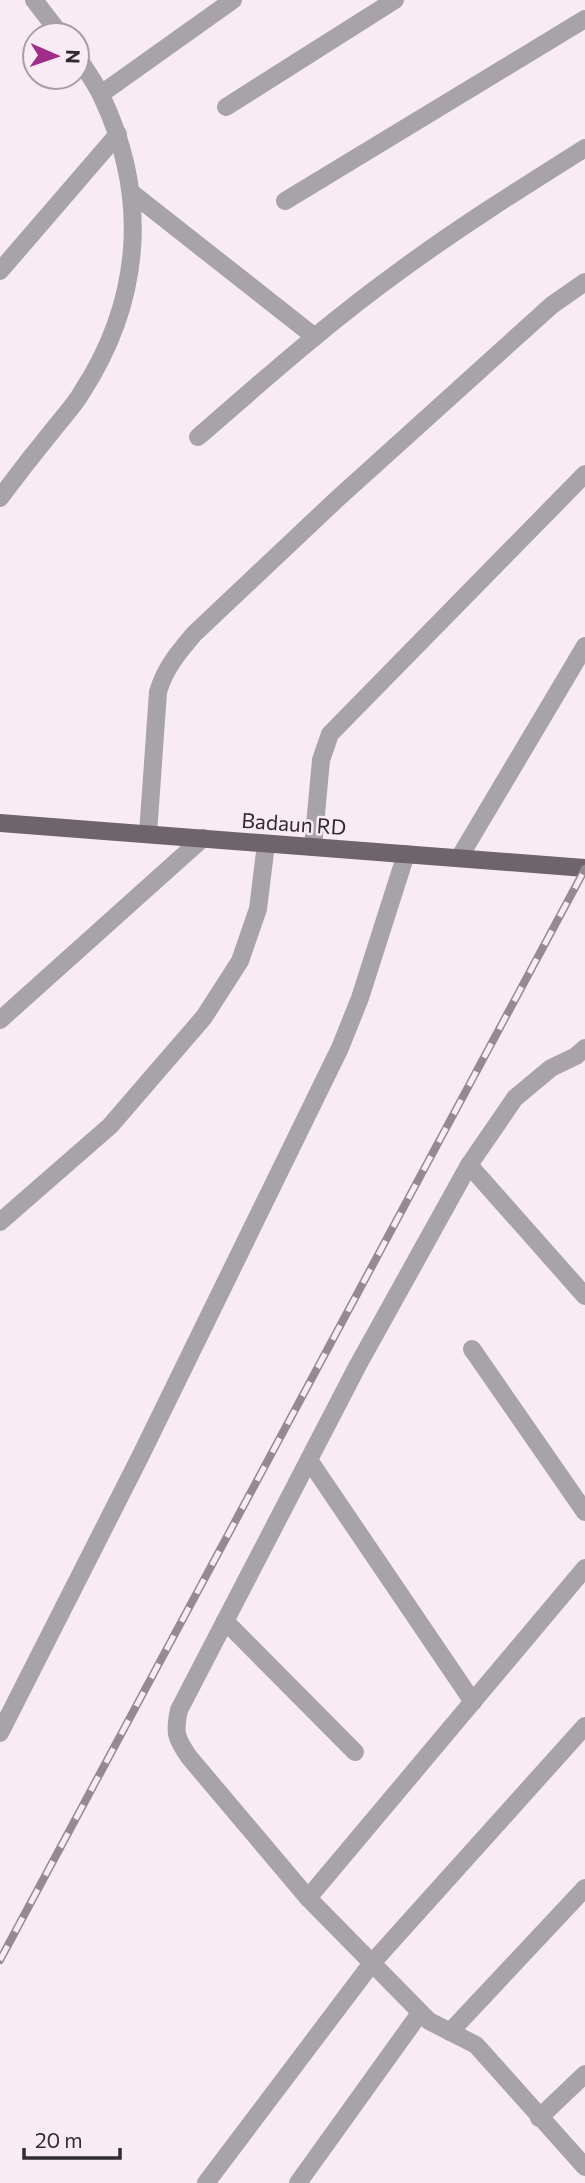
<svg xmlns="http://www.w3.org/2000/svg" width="585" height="2183" viewBox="0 0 585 2183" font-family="Commissioner,sans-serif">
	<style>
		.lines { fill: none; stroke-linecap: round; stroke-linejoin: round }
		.minor { stroke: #a8a3a7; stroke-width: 18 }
		.major { stroke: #6e656b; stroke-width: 18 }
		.rail-casing { stroke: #948b90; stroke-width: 8 }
		.rail { stroke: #f8ebf3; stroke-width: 5; stroke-dasharray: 16; stroke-linecap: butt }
		.labels { text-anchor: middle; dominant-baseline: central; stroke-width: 5; stroke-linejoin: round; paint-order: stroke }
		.street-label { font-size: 21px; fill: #312c2f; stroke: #f8ebf3 }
	</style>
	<rect width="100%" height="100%" fill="#f8ebf3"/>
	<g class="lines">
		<!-- minor -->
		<g class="minor">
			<polyline points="34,0 61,35"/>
			<polyline points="101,94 233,0"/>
			<polyline points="226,107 395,0"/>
			<polyline points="132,193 315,337"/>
			<polyline points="285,201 585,19"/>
			<polyline points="0,271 118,134"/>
			<path d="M198,437C265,379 330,321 401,270C461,226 523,187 585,148"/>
			<path d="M0,498C17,475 35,452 53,430C62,418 74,406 82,392C142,299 149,197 102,97C95,82 85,69 77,56"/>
			<path d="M148,834L158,692C165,668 178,653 194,634L336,500L552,305L585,282"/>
			<polyline points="313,847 321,760 330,734 585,474"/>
			<polyline points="459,858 585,646"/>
			<polyline points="0,1020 203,838"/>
			<path d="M585,1048L576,1056L551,1068L515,1098L469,1165L358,1365L179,1710C174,1733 176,1738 189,1757L308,1898L429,2021L476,2045L585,2167"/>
			<polyline points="469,1165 585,1296"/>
			<polyline points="0,1222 110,1126 204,1017 240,961 258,909 266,844"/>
			<polyline points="472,1349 585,1512"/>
			<polyline points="309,1460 473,1702"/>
			<polyline points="225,1621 355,1752"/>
			<polyline points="0,1733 140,1457 340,1048 360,998 406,854"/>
			<polyline points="308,1898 585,1568"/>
			<polyline points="450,2032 585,1888"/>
			<polyline points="539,2118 585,2074"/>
			<polyline points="206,2183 372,1963 585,1726"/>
			<polyline points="298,2183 420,2013"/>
		</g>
		<!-- major -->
		<polyline class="major" points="0,823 585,868"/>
		<defs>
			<polyline id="rail" points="0,1960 585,869"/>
		</defs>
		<!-- rail casing -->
		<use href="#rail" class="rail-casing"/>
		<!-- rail -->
		<use href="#rail" class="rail"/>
	</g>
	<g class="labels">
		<!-- street labels -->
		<g class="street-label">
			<text transform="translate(294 823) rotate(4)">Badaun RD</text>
		</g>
	</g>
	<!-- north arrow -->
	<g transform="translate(56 56) rotate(92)"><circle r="33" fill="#f8ebf3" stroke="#a89fa5" stroke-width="2"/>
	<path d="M0-5L12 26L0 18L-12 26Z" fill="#a02d88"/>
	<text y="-10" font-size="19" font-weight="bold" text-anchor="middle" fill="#312c2f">N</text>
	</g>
	<!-- scale -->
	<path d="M24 2148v10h96v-10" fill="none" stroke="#312c2f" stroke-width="3.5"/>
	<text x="35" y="2148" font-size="21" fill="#312c2f" stroke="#f8ebf3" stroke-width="5" paint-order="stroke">20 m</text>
</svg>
